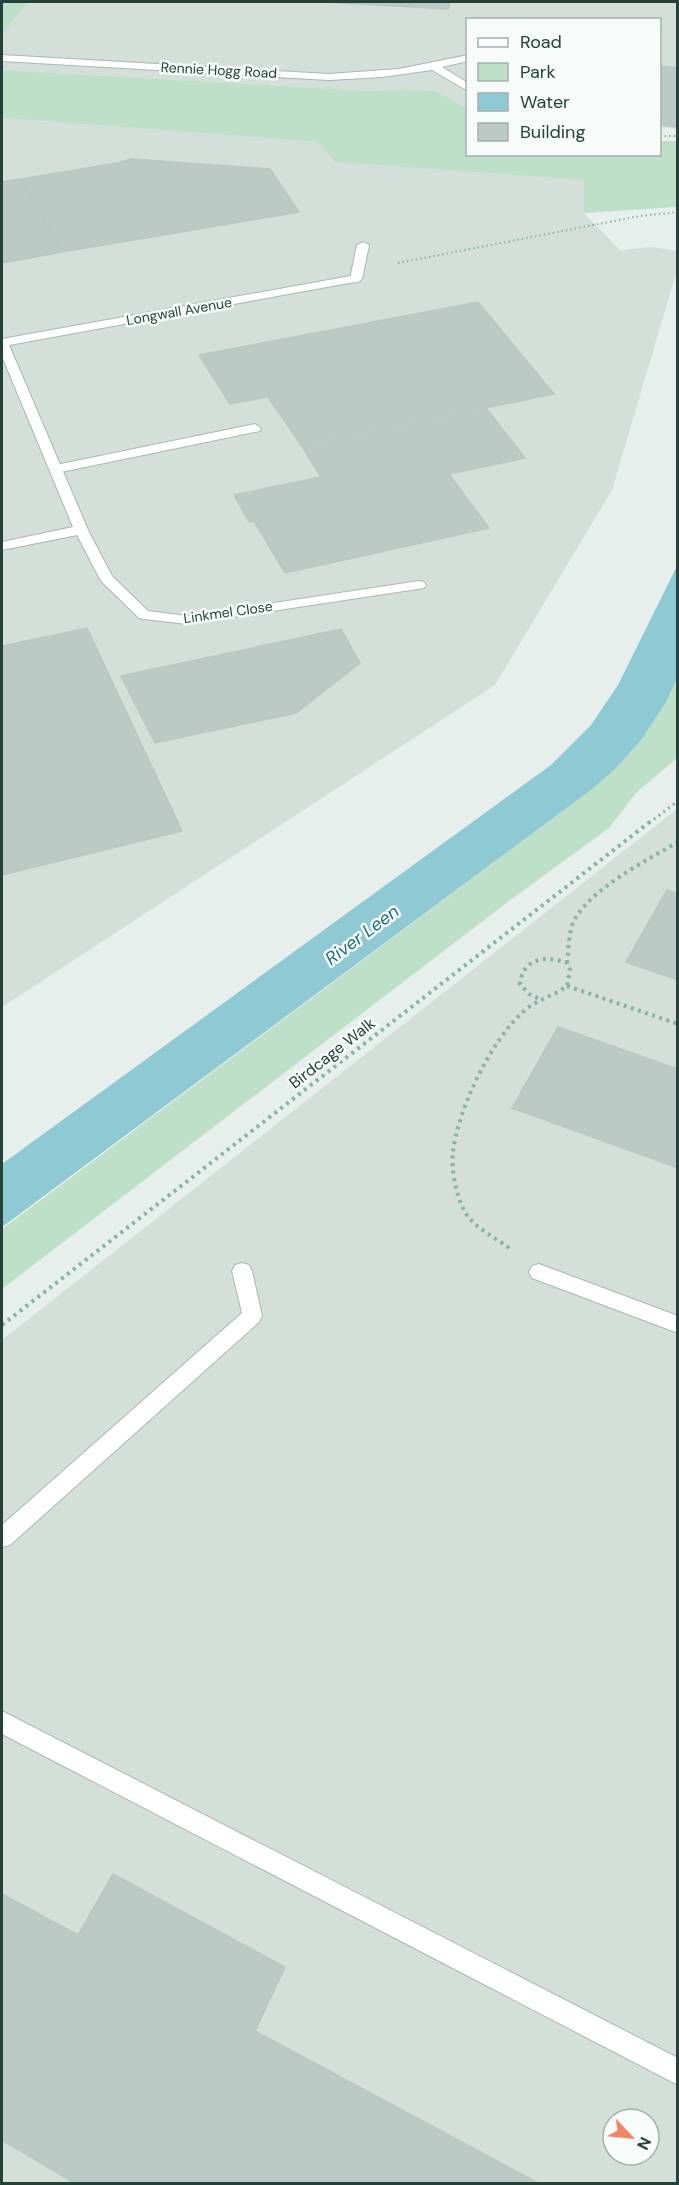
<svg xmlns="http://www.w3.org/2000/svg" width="679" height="2185" viewBox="0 0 679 2185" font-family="'DM Sans',sans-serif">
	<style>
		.built { fill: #d4dfda; fill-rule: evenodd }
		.green { fill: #bfe0c8 }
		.water { fill: #8ec9d4 }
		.building { fill: #bbcac4; stroke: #b8c9c2; stroke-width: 1.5 }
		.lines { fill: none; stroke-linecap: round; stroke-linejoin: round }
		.lane-casing { stroke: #a8b8b2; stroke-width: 2 }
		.street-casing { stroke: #a8b8b2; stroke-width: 2 }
		.path-far2 { stroke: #86b3a5; stroke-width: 2; stroke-dasharray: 1.5 3; stroke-linecap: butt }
		.path-far1 { stroke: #86b3a5; stroke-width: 3; stroke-dasharray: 2 4; stroke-linecap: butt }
		.path { stroke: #86b3a5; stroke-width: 4; stroke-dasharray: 3 4.5; stroke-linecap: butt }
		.lane { fill: #fff; fill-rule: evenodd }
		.street { fill: #fff; fill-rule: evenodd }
		.labels { text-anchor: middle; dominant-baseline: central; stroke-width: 5; stroke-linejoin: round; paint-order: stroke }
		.far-street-label { font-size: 14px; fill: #24423a; stroke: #f7fbf9 }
		.street-label { font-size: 16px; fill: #24423a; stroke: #f7fbf9 }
		.water-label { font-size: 18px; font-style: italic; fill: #1c6f80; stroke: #f7fbf9 }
	</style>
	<rect width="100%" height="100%" fill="#e6efeb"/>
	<!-- built -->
	<g class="built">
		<polygon points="2,2 677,2 677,129 660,127 660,20 468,20 467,109 436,91 402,89 372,91 2,70"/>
		<polygon points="2,118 318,142 336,162 584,180 584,213 620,250 653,247 677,251 677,270 612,490 495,685 2,1007"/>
		<path d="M677,809V2183H2V1340ZM613,2119H649V2155H613Z"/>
	</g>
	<!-- green -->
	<g class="green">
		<polygon points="2,2 27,2 2,35"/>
		<polygon points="2,70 372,91 402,89 437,91 467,109 468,154 660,154 660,141 677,141 677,207 584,213 584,180 335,162 318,142 2,118"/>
		<path d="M677,678V758L636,793L609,828L509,901L2,1289V1229L591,790C628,758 656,723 677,678Z"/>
	</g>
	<!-- water -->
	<polygon class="water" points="677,566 677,678 666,702 641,740 615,769 591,790 2,1227 2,1164 551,765 591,725 618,685"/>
	<!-- building -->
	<g class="building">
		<polygon points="324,2 450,2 448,9"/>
		<polygon points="660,66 678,68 678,127 660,125"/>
		<polygon points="131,159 270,169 299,212 164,235 117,163"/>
		<polygon points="117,163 164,235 62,252 21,179"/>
		<polygon points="21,179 62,252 2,263 2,182"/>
		<polygon points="478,302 554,394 301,445 268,397 230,404 199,355"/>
		<polygon points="486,408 525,458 449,474 489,528 285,573 254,521 249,522 234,495 321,477 301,445"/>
		<polygon points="87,628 182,831 2,875 2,646"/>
		<polygon points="341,629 360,663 296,713 155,743 121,676"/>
		<polygon points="667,890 678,894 678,980 626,962"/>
		<polygon points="558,1027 678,1069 678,1168 512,1108"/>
		<polygon points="113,1874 285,1967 255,2031 540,2184 76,2184 2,2140 2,1894 78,1935"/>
	</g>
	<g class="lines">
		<defs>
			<g id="lane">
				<polygon points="363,242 369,245 362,279 356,283 350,279 357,245"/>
				<polygon points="255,424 261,428 260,431 56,473 49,469 56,465"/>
				<polygon points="242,1263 249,1265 252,1271 262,1316 259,1322 10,1545 2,1547 2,1525 242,1313 232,1271 235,1265"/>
				<polygon points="539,1264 678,1316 678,1333 532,1278 529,1272 532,1266"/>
				<polygon points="2,1711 678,2058 678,2085 2,1734"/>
			</g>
			<g id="street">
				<polygon points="2,55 329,74 399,69 468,55 468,61 442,67 468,83 468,91 432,70 382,77 329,80 2,61"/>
				<polygon points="356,275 360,277 360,281 9,345 88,530 112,576 148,611 187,616 419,581 424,582 426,585 424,588 187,624 144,619 139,618 101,581 77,535 2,550 2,542 73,527 2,356 2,339"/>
			</g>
		</defs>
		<!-- lane casing -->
		<use href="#lane" class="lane-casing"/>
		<!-- street casing -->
		<use href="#street" class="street-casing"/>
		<!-- path-far2 -->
		<g class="path-far2">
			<polyline points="660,136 678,136"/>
			<polyline points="398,263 640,216 678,212"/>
		</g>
		<!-- path-far1 -->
		<polyline class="path-far1" points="649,823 678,801"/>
		<!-- path -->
		<g class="path">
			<path d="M567,963C569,948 568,930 576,917C596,886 647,860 678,842"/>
			<polyline points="567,986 678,1024"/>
			<path d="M509,1248C495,1237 472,1227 464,1210C456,1195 451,1169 453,1152C458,1109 491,1040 524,1011C536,1000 554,996 567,986L570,970L567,963C545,955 523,958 520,984L529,994L540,999"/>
			<polyline points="2,1325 651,821"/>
		</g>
		<!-- lane -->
		<use href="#lane" class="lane"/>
		<!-- street -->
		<use href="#street" class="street"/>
	</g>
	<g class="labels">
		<!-- far-street labels -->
		<g class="far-street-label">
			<text transform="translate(219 70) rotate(3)">Rennie Hogg Road</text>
			<text transform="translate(179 311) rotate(-10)">Longwall Avenue</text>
			<text transform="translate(228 612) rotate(-8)">Linkmel Close</text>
		</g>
		<!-- street labels -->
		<g class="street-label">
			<text transform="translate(332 1053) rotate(-38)">Birdcage Walk</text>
		</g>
		<!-- water labels -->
		<g class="water-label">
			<text transform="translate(362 935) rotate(-37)">River Leen</text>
		</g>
	</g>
	<!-- border -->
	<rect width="679" height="2185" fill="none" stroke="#24423a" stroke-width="6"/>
	<!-- legend -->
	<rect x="466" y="18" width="195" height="138" fill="#f7fbf9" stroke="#a3b1ad" stroke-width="1.5"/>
	<rect x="478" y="38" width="30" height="9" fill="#ffffff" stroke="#a3b1ad" stroke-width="1.5"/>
	<text x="520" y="48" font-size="18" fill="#24423a">Road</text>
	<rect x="478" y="63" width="30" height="18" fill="#bfe0c8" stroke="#a3b1ad" stroke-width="1.5"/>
	<text x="520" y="78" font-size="18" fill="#24423a">Park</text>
	<rect x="478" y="93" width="30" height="18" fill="#8ec9d4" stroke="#a3b1ad" stroke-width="1.5"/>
	<text x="520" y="108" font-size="18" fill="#24423a">Water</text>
	<rect x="478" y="123" width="30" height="18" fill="#bbcac4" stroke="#a3b1ad" stroke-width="1.5"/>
	<text x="520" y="138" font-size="18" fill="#24423a">Building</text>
	<!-- north arrow -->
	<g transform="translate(631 2137) rotate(116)"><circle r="28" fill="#f7fbf9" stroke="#a3b1ad" stroke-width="1.5"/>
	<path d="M0-4.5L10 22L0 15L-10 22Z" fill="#f4845f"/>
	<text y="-9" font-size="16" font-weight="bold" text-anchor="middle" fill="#24423a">N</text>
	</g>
</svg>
